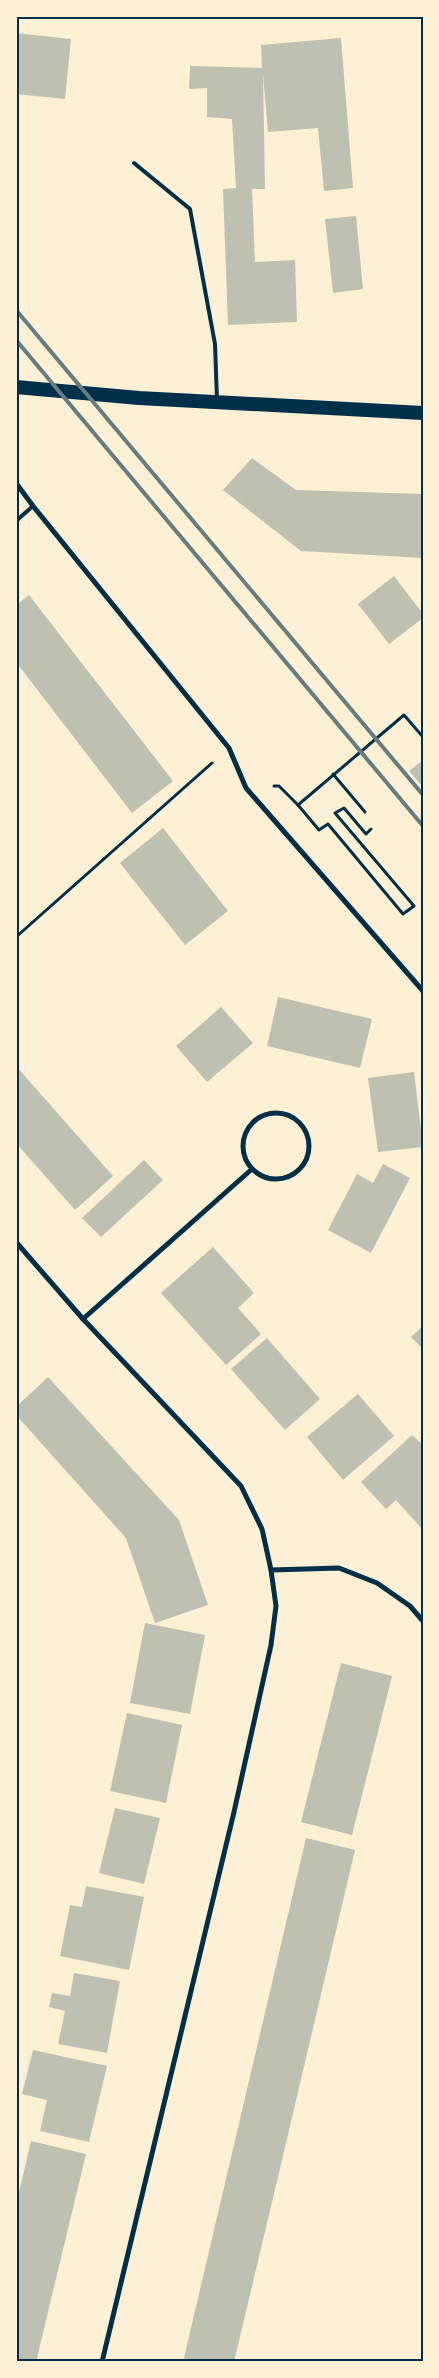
<svg xmlns="http://www.w3.org/2000/svg" width="439" height="2378" viewBox="0 0 439 2378" font-family="'DM Sans',sans-serif">
	<style>
		.building { fill: #bec0b2 }
		.lines { fill: none; stroke-linecap: round; stroke-linejoin: round }
		.path { stroke: #003049; stroke-width: 3 }
		.service { stroke: #003049; stroke-width: 4 }
		.minor { stroke: #003049; stroke-width: 5 }
		.trunk { stroke: #003049; stroke-width: 14 }
		.rail { stroke: #657d81; stroke-width: 4 }
		.neatline { fill: none; stroke: #003049; stroke-width: 2 }
	</style>
	<rect width="100%" height="100%" fill="#fdf0d5"/>
	<!-- building -->
	<g class="building">
		<polygon points="16,33 71,39 65,99 16,94"/>
		<polygon points="341,38 353,188 324,191 318,128 268,132 263,74 265,189 252,189 255,262 295,260 297,322 228,325 223,189 236,188 232,119 207,117 207,88 189,89 190,66 262,68 261,45"/>
		<polygon points="356,216 363,289 333,293 325,219"/>
		<polygon points="252,458 296,490 423,494 423,558 301,551 223,490"/>
		<polygon points="394,576 423,614 423,618 389,644 358,604"/>
		<polygon points="29,595 173,781 132,813 16,662 16,605"/>
		<polygon points="423,760 423,787 409,771"/>
		<polygon points="163,828 228,911 185,945 120,863"/>
		<polygon points="278,997 372,1019 360,1068 267,1046"/>
		<polygon points="221,1007 253,1043 207,1082 176,1046"/>
		<polygon points="16,1066 113,1176 75,1210 16,1143"/>
		<polygon points="414,1072 423,1147 378,1152 368,1078"/>
		<polygon points="144,1160 163,1180 101,1237 82,1218"/>
		<polygon points="383,1164 410,1178 371,1253 328,1230 357,1174 373,1183"/>
		<polygon points="213,1247 254,1293 238,1308 261,1334 226,1365 161,1293"/>
		<polygon points="423,1326 423,1349 411,1337"/>
		<polygon points="267,1338 320,1399 285,1430 231,1369"/>
		<polygon points="48,1377 179,1520 208,1605 155,1623 126,1538 16,1415 16,1407"/>
		<polygon points="358,1394 394,1436 343,1480 307,1437"/>
		<polygon points="412,1435 423,1445 423,1530 396,1500 386,1509 361,1482"/>
		<polygon points="145,1623 205,1635 190,1714 130,1703"/>
		<polygon points="341,1663 392,1676 352,1835 301,1822"/>
		<polygon points="127,1713 182,1725 166,1803 110,1791"/>
		<polygon points="115,1808 160,1818 144,1884 99,1873"/>
		<polygon points="306,1838 355,1850 282,2160 234,2362 183,2362"/>
		<polygon points="86,1886 144,1897 129,1970 60,1956 70,1905 82,1907"/>
		<polygon points="74,1973 120,1981 107,2053 58,2044 65,2011 49,2007 52,1993 70,1996"/>
		<polygon points="33,2050 107,2066 89,2142 40,2131 47,2100 22,2094"/>
		<polygon points="31,2141 86,2154 36,2362 16,2362 16,2205"/>
	</g>
	<g class="lines">
		<!-- path -->
		<g class="path">
			<polyline points="333,774 365,812"/>
			<polyline points="274,786 279,786 298,805"/>
			<polyline points="371,829 366,834 344,808 335,813 414,906 403,914 328,824 319,830 298,805 404,715 423,737"/>
			<polyline points="16,937 212,763"/>
		</g>
		<!-- service -->
		<g class="service">
			<polyline points="134,163 190,209 215,344 217,400"/>
			<polyline points="16,521 33,506"/>
		</g>
		<!-- minor -->
		<g class="minor">
			<polyline points="16,483 33,506 229,748 246,788 423,991"/>
			<circle cx="276" cy="1146" r="33"/>
			<polyline points="16,1242 83,1319 241,1486 262,1529 271,1570 276,1606 271,1645 234,1812 102,2362"/>
			<polyline points="83,1319 252,1169"/>
			<polyline points="271,1570 339,1568 377,1583 410,1606 423,1621"/>
		</g>
		<!-- trunk -->
		<polyline class="trunk" points="16,387 139,398 423,413"/>
		<!-- rail -->
		<g class="rail">
			<polyline points="16,310 423,795"/>
			<polyline points="16,340 423,826"/>
		</g>
	</g>
	<!-- border -->
	<rect width="439" height="2378" fill="none" stroke="#fdf0d5" stroke-width="35"/>
	<rect x="18" y="18" width="404" height="2342" class="neatline"/>
</svg>
